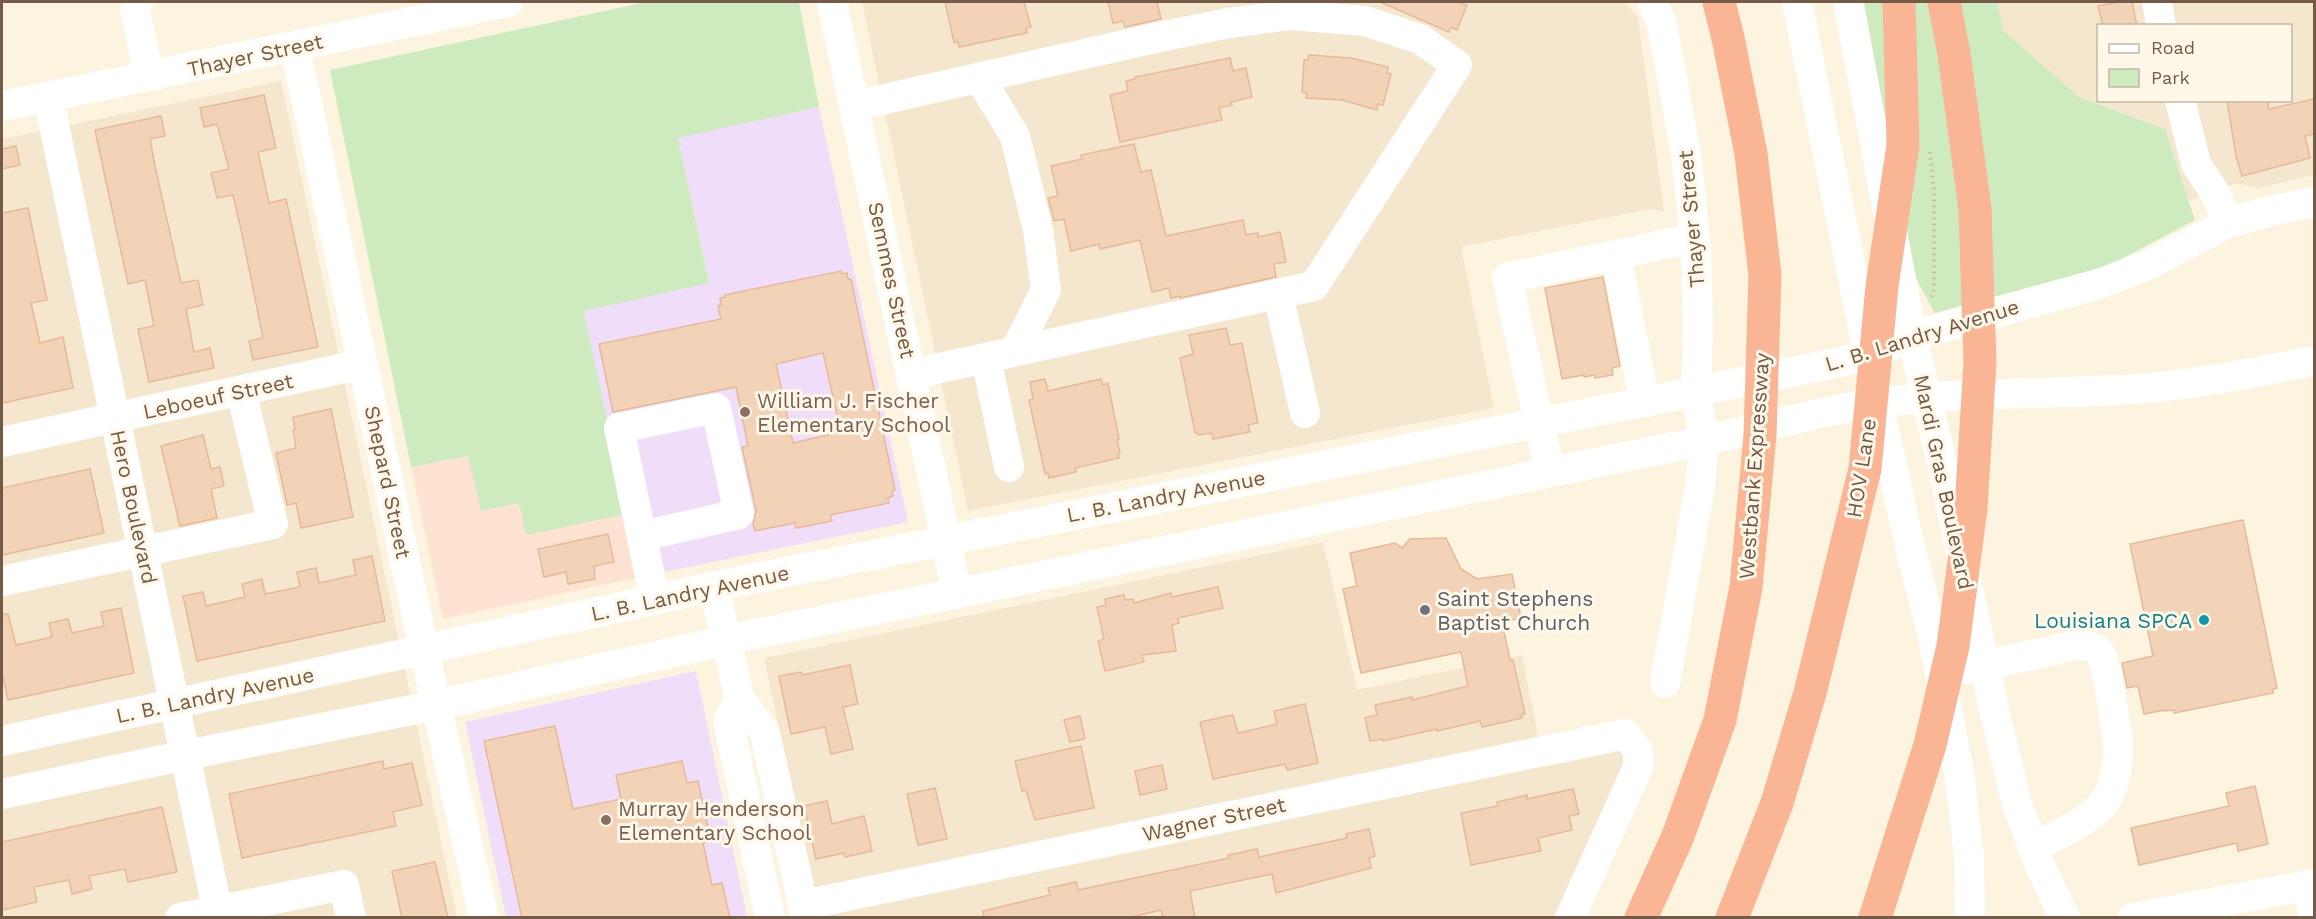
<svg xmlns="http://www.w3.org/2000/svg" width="2316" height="919" viewBox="0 0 2316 919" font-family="'Work Sans',sans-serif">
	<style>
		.residential { fill: #f5e6ce; fill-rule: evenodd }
		.commercial { fill: #fee3d3 }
		.education { fill: #f0ddf9 }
		.green { fill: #ceeabf }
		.building { fill: #f3d3b7; stroke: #e6ba97; stroke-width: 1.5; fill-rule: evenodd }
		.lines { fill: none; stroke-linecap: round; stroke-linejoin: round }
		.path { stroke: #d8b69a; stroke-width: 4; stroke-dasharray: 1.5 4.5; stroke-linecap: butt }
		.minor { stroke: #fff; stroke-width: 30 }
		.highway { stroke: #fab594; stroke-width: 33 }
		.education-dot { fill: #8d6e63; stroke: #fff7e7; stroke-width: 2 }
		.worship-dot { fill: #6b7280; stroke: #fff7e7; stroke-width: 2 }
		.culture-dot { fill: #0f9aa8; stroke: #fff7e7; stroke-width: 2 }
		.labels { text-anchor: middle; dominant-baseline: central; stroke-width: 6; stroke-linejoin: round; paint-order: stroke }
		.street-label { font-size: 21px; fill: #745a47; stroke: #fff7e7 }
		.education-label { font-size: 21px; fill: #785e54; stroke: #fff7e7; text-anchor: start }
		.worship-label { font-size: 21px; fill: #5b616d; stroke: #fff7e7; text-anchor: start }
		.culture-label { font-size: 21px; fill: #0d838f; stroke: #fff7e7; text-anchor: end }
	</style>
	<rect width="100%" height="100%" fill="#fdf4e0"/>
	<!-- residential -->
	<g class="residential">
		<polygon points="862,2 1625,2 1638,18 1664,212 1650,209 1461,247 1494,408 968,511"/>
		<path d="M1997,2H2314V175L2258,188L2236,183L2189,201L2165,129L2079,97L2003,30ZM2098,26H2290V100H2098Z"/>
		<polygon points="281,81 457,917 2,917 2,139"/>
		<polygon points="1323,542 1357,690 1522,655 1544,767 1620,751 1627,758 1556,917 819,917 764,658"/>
	</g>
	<!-- commercial -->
	<polygon class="commercial" points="469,456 481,511 519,503 627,514 640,577 443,619 411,467"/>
	<!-- education -->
	<g class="education">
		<polygon points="819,107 908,522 640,577 584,310 709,282 678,137"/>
		<polygon points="696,671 747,917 506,917 465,722"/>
	</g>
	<!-- green -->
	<g class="green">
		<polygon points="646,2 799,2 819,107 678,138 709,283 584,311 627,514 526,535 519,503 481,511 468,456 411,467 330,70"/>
		<polygon points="1864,2 1997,2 2003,30 2079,97 2165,129 2195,220 2110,265 1935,313 1913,273"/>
	</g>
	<!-- building -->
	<g class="building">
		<polygon points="945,2 1024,2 1031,27 1026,28 1027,33 959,47 958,42 954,42"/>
		<polygon points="1108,2 1157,2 1161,19 1125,27 1123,21 1113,23"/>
		<polygon points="1380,2 1458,2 1467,5 1457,30 1451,27 1449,32"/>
		<polygon points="2118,2 2132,2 2137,26 2103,26 2098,6"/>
		<polygon points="1309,55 1351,58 1388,67 1387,73 1391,74 1383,105 1378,104 1377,110 1342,100 1306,98 1307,93 1302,92 1304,60 1308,60"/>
		<polygon points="1230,58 1233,71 1246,68 1252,97 1231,102 1232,105 1219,108 1222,120 1120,142 1110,95 1128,91 1126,81 1135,79 1135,77"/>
		<polygon points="264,95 276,148 258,152 269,203 286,199 318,347 253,360 249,341 263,338 242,234 233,195 217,198 211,173 229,169 217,124 204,127 200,108"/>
		<polygon points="2314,99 2314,134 2305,136 2310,158 2242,176 2236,156 2227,100 2267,100 2269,109"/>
		<polygon points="161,116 165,136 150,139 155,166 181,283 198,280 203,305 186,309 194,352 210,348 214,368 149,382 138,329 154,326 145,280 128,284 95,130"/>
		<polygon points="1134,144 1141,172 1151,170 1166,236 1243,220 1246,235 1258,233 1258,237 1280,232 1286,262 1274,264 1276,277 1180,298 1180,296 1171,298 1169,288 1152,292 1140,240 1100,249 1099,244 1071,251 1064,219 1054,221 1048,198 1058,196 1051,166 1082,159 1081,155"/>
		<polygon points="16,146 20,165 2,169 2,149"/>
		<polygon points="28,208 47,300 31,303 40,343 63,337 73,388 2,403 2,213"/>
		<path d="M841,271L842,274L847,273L848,279H851L895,490L892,491L893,496L888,498L889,503L830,515L832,521L796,528L795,523L755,531L753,524L756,510L742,447L748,446L736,387L613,412L599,344L721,319L718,306L721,305L720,298L725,297L724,295ZM823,353L841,432L793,443L776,364Z"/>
		<polygon points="1603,277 1620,366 1612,368 1613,375 1595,378 1594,375 1584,377 1584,375 1562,379 1545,288"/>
		<polygon points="1226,328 1230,345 1242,343 1258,423 1248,425 1250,432 1213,439 1212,433 1198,435 1197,433 1195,433 1180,358 1193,354 1189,335"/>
		<polygon points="1045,379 1048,391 1101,379 1103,385 1108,383 1119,439 1117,440 1120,453 1118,454 1119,458 1075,468 1076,472 1049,478 1048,473 1045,474 1029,400 1033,399 1030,382"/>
		<polygon points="331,409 353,517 301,528 296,503 287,505 276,453 296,448 293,430 295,430 293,417"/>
		<polygon points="203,435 211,469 220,467 224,486 211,489 217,518 180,526 161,446"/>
		<polygon points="90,469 104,533 2,555 2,488"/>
		<polygon points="2243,520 2277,688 2273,689 2273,693 2174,713 2174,710 2164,711 2164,710 2144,714 2138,686 2127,688 2122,663 2153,656 2130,544"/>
		<polygon points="608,534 614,562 594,566 595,579 568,584 566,572 544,577 538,549"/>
		<polygon points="1446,538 1461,569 1477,579 1512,574 1521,618 1502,622 1510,660 1513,660 1525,714 1521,715 1522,718 1482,727 1480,721 1437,731 1437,729 1383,741 1382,739 1370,741 1365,718 1377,715 1375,705 1412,697 1412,700 1468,686 1461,652 1361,673 1343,589 1357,586 1350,553 1395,543 1402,548 1410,539"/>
		<polygon points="372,556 385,621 197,661 183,596 203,592 206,606 245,597 242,584 262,579 265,594 300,587 297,572 316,568 319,583 356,575 353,560"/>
		<polygon points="1218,587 1223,608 1178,618 1179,623 1172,625 1176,651 1142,655 1144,662 1105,671 1098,641 1104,639 1097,607 1106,605 1105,599 1124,595 1125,600 1133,599 1134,603 1171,593 1172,597"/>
		<polygon points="121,608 134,673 8,700 2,673 2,614 8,614 16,645 52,637 49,623 68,619 72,633 104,626 101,612"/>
		<polygon points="850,665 858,704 843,707 853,749 831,754 825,727 791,734 779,676 801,672 802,675"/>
		<polygon points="1305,704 1318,763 1287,770 1285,764 1213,779 1200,722 1233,715 1238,733 1277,724 1274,711"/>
		<polygon points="1080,716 1085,739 1070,742 1064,720"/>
		<polygon points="555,726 573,809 621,799 616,775 682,761 687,783 698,781 711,842 703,843 712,885 722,883 730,918 522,918 484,741"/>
		<polygon points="1081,746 1094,808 1035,820 1026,790 1022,791 1015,761"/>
		<polygon points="383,761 384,769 412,763 422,805 393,812 396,826 242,858 229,794"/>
		<polygon points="1162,765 1167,789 1140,795 1135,771"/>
		<polygon points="2255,786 2268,844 2238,851 2237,843 2139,865 2131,828 2229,806 2226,793"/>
		<polygon points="935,788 947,839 918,845 907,794"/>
		<polygon points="1573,789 1579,814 1569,816 1572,830 1538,838 1541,851 1471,865 1461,813 1498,806 1497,802 1527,795 1527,799"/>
		<polygon points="827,801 832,824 864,816 872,851 845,857 844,853 816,859 804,806"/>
		<polygon points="162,807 177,872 128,882 125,869 89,876 92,889 72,894 69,880 34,887 37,902 2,910 2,842"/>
		<polygon points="1369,829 1375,856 1369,858 1371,868 1276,893 1272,874 1190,891 1195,918 1163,918 1161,910 1128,918 984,918 983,911 1050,895 1048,888 1076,882 1078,890 1229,858 1228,855 1257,849 1259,857 1347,838 1346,834"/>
		<polygon points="435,862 448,918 402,918 392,871"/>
	</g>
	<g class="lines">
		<!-- path -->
		<polyline class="path" points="1930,152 1934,191 1934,289 1931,297"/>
		<!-- minor -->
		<g class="minor">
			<polyline points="138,2 135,10 149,76"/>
			<polyline points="832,2 957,594"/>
			<polyline points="1652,2 1661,20 1686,153 1696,247 1698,329 1696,392 1704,441 1700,487 1665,683"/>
			<polyline points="1797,2 1878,403 1911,551 1932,633 1959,772 1969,856 1970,918"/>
			<polyline points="1848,2 1912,336 1943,468 1992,701 2017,804 2040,866 2065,918"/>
			<polyline points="2157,2 2161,26"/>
			<polyline points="295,47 424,650 484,918"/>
			<polyline points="979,77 1015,136 1038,230 1046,290 1015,351"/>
			<polyline points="48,96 219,918"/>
			<polyline points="2180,100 2196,164 2215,193 2228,223"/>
			<polyline points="2,106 508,2"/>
			<polyline points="854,106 1164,36 1229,23 1291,15 1365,21 1420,39 1457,65 1314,286 912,374"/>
			<polyline points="1616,255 1645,402"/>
			<polyline points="1278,294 1305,413"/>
			<polyline points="986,358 1009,467"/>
			<polyline points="2,442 363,364"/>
			<polyline points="1550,472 1507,278 1695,238"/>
			<polyline points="642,536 739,514 716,408 619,428 655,600"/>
			<polyline points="2,581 273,524 241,391"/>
			<polyline points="714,587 740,700 765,733 806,918"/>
			<path d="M1966,669L2077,645C2084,645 2094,646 2099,651C2107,660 2119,742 2118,755C2117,769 2114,788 2106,800C2089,823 2058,834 2033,847"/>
			<polyline points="740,700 728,721 770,918"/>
			<polyline points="2,741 736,582 1645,402 1868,356 1912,336 2099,284 2148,265 2228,223 2274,210 2314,202"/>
			<path d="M2,794L186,755L437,705L746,636L1704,441C1761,427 1818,412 1877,403C1962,391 2049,395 2135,389C2196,385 2255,372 2314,361"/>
			<polyline points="2307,885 2314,918"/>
			<polyline points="804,905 1625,734 1638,751 1638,767 1570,918"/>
			<polyline points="180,918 344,885 351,918"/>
			<polyline points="2133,918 2314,884"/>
		</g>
		<!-- highway -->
		<g class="highway">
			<polyline points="1641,918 1678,836 1720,720 1746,587 1760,435 1765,275 1751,154 1728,38 1719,2"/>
			<polyline points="1732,918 1777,803 1810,693 1865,469 1882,286 1903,145 1899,2"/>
			<polyline points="1875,918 1930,745 1953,646 1971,508 1980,363 1975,209 1954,54 1944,2"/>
		</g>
	</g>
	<!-- markers -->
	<g class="education-dot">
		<circle cx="745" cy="412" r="6"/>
		<circle cx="606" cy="820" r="6"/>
	</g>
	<circle class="worship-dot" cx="1425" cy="610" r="6"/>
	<circle class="culture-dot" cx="2204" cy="620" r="6"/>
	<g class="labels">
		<!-- street labels -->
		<g class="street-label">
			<text transform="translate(255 55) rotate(-12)">Thayer Street</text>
			<text transform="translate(1691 219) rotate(-95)">Thayer Street</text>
			<text transform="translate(892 280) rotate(78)">Semmes Street</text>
			<text transform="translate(1922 335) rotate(-17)">L. B. Landry Avenue</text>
			<text transform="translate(218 396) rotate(-12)">Leboeuf Street</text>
			<text transform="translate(1754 466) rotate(-86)">Westbank Expressway</text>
			<text transform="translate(1861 468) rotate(-81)">HOV Lane</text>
			<text transform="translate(388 482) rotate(78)">Shepard Street</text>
			<text transform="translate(1944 482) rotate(78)">Mardi Gras Boulevard</text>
			<text transform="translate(1166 496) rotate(-11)">L. B. Landry Avenue</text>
			<text transform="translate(134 507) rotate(78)">Hero Boulevard</text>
			<text transform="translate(690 593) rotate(-12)">L. B. Landry Avenue</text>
			<text transform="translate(215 695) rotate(-12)">L. B. Landry Avenue</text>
			<text transform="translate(1214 819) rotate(-12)">Wagner Street</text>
		</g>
		<!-- education labels -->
		<g class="education-label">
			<text x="757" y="400">William J. Fischer<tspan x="757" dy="24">Elementary School</tspan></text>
			<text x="618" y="808">Murray Henderson<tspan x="618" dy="24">Elementary School</tspan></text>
		</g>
		<!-- worship labels -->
		<g class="worship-label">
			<text x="1437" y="598">Saint Stephens<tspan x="1437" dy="24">Baptist Church</tspan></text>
		</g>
		<!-- culture labels -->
		<g class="culture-label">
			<text x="2192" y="620">Louisiana SPCA</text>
		</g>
	</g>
	<!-- border -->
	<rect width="2316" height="919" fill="none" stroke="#745a47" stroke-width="6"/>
	<!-- legend -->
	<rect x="2097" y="24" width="195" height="78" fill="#fff7e7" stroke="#c7b8a7" stroke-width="1.5"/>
	<rect x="2109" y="44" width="30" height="9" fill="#ffffff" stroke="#c7b8a7" stroke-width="1.5"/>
	<text x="2151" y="54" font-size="18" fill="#745a47">Road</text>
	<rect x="2109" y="69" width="30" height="18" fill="#ceeabf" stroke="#c7b8a7" stroke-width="1.5"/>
	<text x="2151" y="84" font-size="18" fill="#745a47">Park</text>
</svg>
